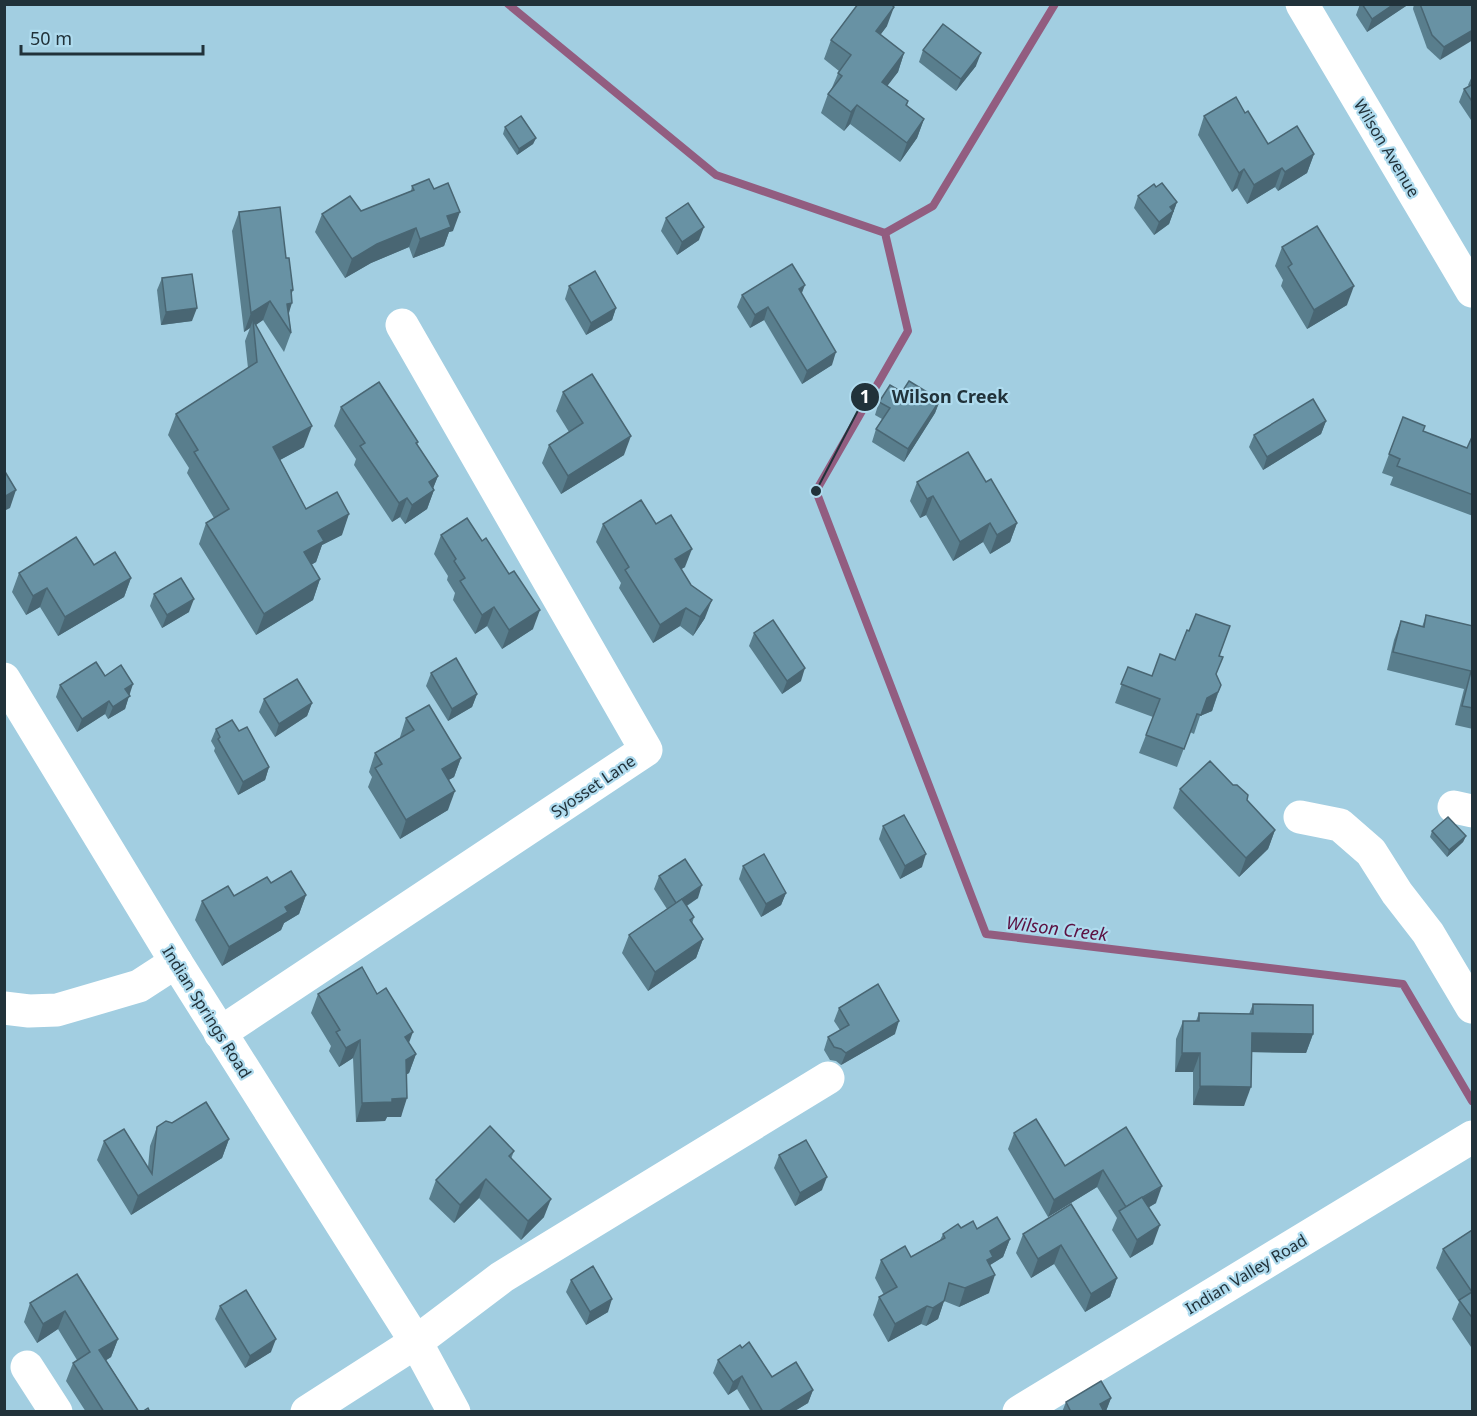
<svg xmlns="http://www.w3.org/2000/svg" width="1477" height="1416" viewBox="0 0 1477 1416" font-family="'Noto Sans',sans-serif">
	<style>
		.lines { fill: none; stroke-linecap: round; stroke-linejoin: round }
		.stream { stroke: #925d80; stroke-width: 8 }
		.minor { stroke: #fff; stroke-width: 33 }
		.wall { fill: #597e8d }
		.shaded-wall { fill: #496673 }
		.building { fill: #6892a4; stroke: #496673; stroke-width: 1.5 }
		.labels { text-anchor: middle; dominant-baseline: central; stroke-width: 4.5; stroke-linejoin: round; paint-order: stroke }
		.street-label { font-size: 16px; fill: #21323a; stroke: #afdbee }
		.water-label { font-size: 18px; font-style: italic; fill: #5c1041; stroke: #afdbee }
		.leader { fill: none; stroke: #21323a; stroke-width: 2 }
		.callout-dot { fill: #21323a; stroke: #afdbee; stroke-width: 2 }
		.mark-label { font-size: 18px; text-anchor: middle; font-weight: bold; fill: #fff }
		.callout-label { font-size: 18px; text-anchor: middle; font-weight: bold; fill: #21323a; stroke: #afdbee; stroke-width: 4.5; stroke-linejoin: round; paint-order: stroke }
	</style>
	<rect width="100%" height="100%" fill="#a2cee1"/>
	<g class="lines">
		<!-- stream -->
		<g class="stream">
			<polyline points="508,4 716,175 885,233 908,331 816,491 986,934 1403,984 1472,1101"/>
			<polyline points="885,233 933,206 1055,4"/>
		</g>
		<!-- minor -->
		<g class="minor">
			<polyline points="1302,4 1472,291"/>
			<polyline points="4,679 176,962 416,1342 454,1412"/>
			<polyline points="1454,807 1472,811"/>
			<polyline points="1300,817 1340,825 1371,852 1397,893 1428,933 1472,1007"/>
			<polyline points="4,1008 29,1011 57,1010 139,986 176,962"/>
			<polyline points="220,1033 646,750 402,325"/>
			<polyline points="27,1367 56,1412"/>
			<polyline points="307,1412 416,1342 502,1277 828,1078"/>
			<polyline points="1019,1412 1472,1137"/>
		</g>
	</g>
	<!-- wall -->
	<g class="wall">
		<polygon points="1360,4 1409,4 1367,32 1356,15"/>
		<polygon points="1414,4 1467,4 1440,60 1427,48 1413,9"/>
		<polygon points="887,26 880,35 904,53 898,72 887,85 908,101 907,106 924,119 917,138 900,162 850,124 844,131 821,113 828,94 831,90 839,71 824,59 831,40"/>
		<polygon points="923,50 976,66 956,91 919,62"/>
		<polygon points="1473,74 1473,123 1459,102 1464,89 1469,86 1468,85"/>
		<polygon points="1245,113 1268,144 1314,154 1307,173 1278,191 1275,187 1247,204 1237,188 1232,192 1198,135 1204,116"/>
		<polygon points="505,127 536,138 533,144 517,155 503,134"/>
		<polygon points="412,186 453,231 449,232 444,246 413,258 409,247 371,263 345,278 315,232 322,214 361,211 411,191"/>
		<polygon points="1156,187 1177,202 1169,224 1154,235 1134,208 1138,196"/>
		<polygon points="239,212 291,294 289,314 291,333 284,352 263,320 256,325 304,447 280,460 306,509 342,535 322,545 316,562 311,565 320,579 313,600 256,635 199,544 206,523 214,518 187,473 189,468 168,435 176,414 248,368 245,341 250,328 244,332 232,231"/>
		<polygon points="666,218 699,240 677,255 661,231"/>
		<polygon points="1282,247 1347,305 1307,329 1281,286 1283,280 1275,266"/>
		<polygon points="162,278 192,321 161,325 157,290"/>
		<polygon points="569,286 616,308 612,320 586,335 565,299"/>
		<polygon points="802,294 832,365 802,384 764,320 750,328 737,307 742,295"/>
		<polygon points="563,392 624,455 561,494 542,463 549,445 569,432 556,411"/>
		<polygon points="902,392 940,400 935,413 904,462 872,442 876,429 882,419 875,415 879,402"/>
		<polygon points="341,407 418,442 417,445 438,476 433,488 434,490 427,509 405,524 400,517 392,522 354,465 356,459 334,426"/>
		<polygon points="1403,417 1423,431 1467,448 1473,437 1473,516 1390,485 1393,477 1382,473"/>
		<polygon points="1326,421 1321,434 1263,470 1249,447 1254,435"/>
		<polygon points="917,482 986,482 1017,523 1010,542 990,554 983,542 953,561 926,515 920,518 910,501"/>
		<polygon points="603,524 656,524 685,567 681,569 705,618 693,636 680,626 653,643 619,588 621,583 596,542"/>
		<polygon points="441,535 533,629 502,649 487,626 475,634 453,600 455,593 447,580 448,576 434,554"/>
		<polygon points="94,565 131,578 124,597 58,636 40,607 26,615 12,592 19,573"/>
		<polygon points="154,594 189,612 162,628 150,606"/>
		<polygon points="1426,615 1473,626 1473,729 1455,725 1464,689 1387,670 1394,640 1401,621 1422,627"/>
		<polygon points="754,633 801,681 782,694 749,646"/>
		<polygon points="1219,656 1216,675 1221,685 1212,711 1200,716 1194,734 1190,732 1177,767 1139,753 1153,717 1115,703 1128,667 1152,676 1175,660"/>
		<polygon points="431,673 477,694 472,707 448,721 426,686"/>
		<polygon points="105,676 129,695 125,709 108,719 105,714 77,732 56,697 60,685"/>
		<polygon points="264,699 312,703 307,716 275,737 259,712"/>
		<polygon points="406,718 461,758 454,777 448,780 448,810 400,839 368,787 372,777 369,772 375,753 400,738 400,737"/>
		<polygon points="216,729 239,731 269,767 265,780 238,795 214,751 215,748 211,741"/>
		<polygon points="1180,789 1247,800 1275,830 1268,849 1239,877 1173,808"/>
		<polygon points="883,826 922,867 900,879 879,839"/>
		<polygon points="1432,831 1466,836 1463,842 1447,857 1430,837"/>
		<polygon points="743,866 786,893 781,905 761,917 739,879"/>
		<polygon points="659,876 698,898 687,906 694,917 692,924 703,939 696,958 648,991 622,953 629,935 667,909 654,889"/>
		<polygon points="271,883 306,895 299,914 284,923 281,930 222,966 195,920 202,901 234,896"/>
		<polygon points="318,994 377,994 416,1054 409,1073 407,1074 401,1117 387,1117 385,1121 356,1122 353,1058 339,1067 329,1051 331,1046 311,1013"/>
		<polygon points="1253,1004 1313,1034 1306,1053 1252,1052 1244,1106 1193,1105 1193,1072 1175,1072 1176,1039 1183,1021 1196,1021 1199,1013 1249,1014"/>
		<polygon points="839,1008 895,1034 841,1065 836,1061 830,1060 824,1050 828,1037 840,1030 834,1021"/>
		<polygon points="172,1123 229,1139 222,1158 131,1215 97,1160 104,1141 148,1167 150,1146 157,1127"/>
		<polygon points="1126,1127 1156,1203 1149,1207 1153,1244 1130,1258 1112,1230 1117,1218 1097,1187 1048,1217 1008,1149 1014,1133 1065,1166"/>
		<polygon points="514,1151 511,1159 544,1217 521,1240 479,1198 454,1223 429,1199 436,1180"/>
		<polygon points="779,1155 822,1190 795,1206 774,1168"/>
		<polygon points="1071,1204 1117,1278 1110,1297 1085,1312 1054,1264 1031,1278 1016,1253 1023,1234"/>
		<polygon points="961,1228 977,1229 1010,1239 1003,1257 990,1265 989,1293 959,1307 944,1301 938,1319 926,1326 921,1324 888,1342 873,1315 879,1297 884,1295 875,1278 881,1260 911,1257 940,1240 943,1234"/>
		<polygon points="1473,1232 1473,1346 1471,1347 1452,1319 1459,1302 1436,1268 1443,1249"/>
		<polygon points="77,1274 118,1339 111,1357 106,1360 139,1412 86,1412 66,1381 73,1363 77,1360 58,1329 37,1343 24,1322 30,1303"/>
		<polygon points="571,1280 608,1312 586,1325 566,1292"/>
		<polygon points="220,1306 271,1352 245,1368 215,1319"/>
		<polygon points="718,1360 813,1390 808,1403 793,1412 751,1412 737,1389 728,1395 713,1373"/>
		<polygon points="1111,1398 1106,1411 1105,1412 1062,1412 1066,1402"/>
	</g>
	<!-- shaded-wall -->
	<g class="shaded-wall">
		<polygon points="1394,4 1409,4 1367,32 1372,19"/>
		<polygon points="894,7 887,26 869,50 876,31"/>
		<polygon points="1473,30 1473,40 1440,60 1444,47"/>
		<polygon points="904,53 898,72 876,101 882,82"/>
		<polygon points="981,53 976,66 956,91 961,79"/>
		<polygon points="857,105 850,124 844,131 851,112"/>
		<polygon points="924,119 917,138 900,162 907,143"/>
		<polygon points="536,138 533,144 517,155 519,149"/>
		<polygon points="1314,154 1307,173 1278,191 1285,172"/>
		<polygon points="1282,168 1275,187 1247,204 1254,185"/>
		<polygon points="1244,169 1237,188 1232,192 1239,173"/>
		<polygon points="1177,202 1169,224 1154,235 1159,222 1170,207"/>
		<polygon points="460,212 453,231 449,232 444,246 413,258 420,239 447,216"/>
		<polygon points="704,227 699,240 677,255 682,242"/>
		<polygon points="416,228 409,247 371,263 345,278 352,259 377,244"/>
		<polygon points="805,285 800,298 799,289"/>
		<polygon points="1354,286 1347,305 1307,329 1314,310"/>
		<polygon points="291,290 293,290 288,304 292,303 286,322 284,323 282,320 286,308 284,309"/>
		<polygon points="270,301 263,320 254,326 253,320 250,328 244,332 251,313"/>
		<polygon points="768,307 764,320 750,328 755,315"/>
		<polygon points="197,308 192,321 161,325 166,312"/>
		<polygon points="616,308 612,320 586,335 591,323"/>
		<polygon points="836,352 832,365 802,384 807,371"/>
		<polygon points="940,400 935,413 904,462 908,449"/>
		<polygon points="1326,421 1321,434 1263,470 1267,457"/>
		<polygon points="312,426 304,447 265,468 273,447"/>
		<polygon points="631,436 624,455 561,494 568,476"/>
		<polygon points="438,476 432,491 434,490 427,509 405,524 412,505 429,482"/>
		<polygon points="16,490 10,508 4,511 4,497"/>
		<polygon points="933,496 926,515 920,518 927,499"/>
		<polygon points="407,498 400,517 392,522 399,503"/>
		<polygon points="349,514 342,535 322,545 316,562 296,573 304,552 318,531"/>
		<polygon points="990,523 983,542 953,561 960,542"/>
		<polygon points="1017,523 1010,542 990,554 997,535"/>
		<polygon points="692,549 685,567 668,577 675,559"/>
		<polygon points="131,578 124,597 58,636 65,617"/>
		<polygon points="320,579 313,600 256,635 264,614"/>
		<polygon points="47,588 40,607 26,615 33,596"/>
		<polygon points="194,599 189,612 162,628 167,615"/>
		<polygon points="712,600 705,618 693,636 700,617"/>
		<polygon points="494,607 487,626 475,634 482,615"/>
		<polygon points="686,608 680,626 653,643 660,625"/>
		<polygon points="540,610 533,629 502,649 509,630"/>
		<polygon points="805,668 801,681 782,694 787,681"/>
		<polygon points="133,684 125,709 108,719 113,707 125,689"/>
		<polygon points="1218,692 1212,711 1200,716 1207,698"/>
		<polygon points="477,694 472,707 448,721 452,709"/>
		<polygon points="109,701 105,714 77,732 82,719"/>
		<polygon points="312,703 307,716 275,737 279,724"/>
		<polygon points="461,758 454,777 435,788 442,769"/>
		<polygon points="269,767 265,780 238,795 243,782"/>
		<polygon points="455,791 448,810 400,839 406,820"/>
		<polygon points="1275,830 1268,849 1239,877 1246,858"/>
		<polygon points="1466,836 1463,842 1447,857 1449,850"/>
		<polygon points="926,854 922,867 900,879 905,866"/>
		<polygon points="702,885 698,898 672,915 676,903"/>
		<polygon points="786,893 781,905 761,917 766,904"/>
		<polygon points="306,895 299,914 284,923 281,930 222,966 229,947 285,907"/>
		<polygon points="703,939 696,958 648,991 655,972"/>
		<polygon points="899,1021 895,1034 841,1065 846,1053"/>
		<polygon points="413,1032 406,1051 405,1037"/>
		<polygon points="1252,1033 1313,1034 1306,1053 1246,1052"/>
		<polygon points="360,1040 353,1058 339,1067 346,1048"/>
		<polygon points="1182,1053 1200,1053 1193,1072 1175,1072"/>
		<polygon points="416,1054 409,1073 399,1079 406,1060"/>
		<polygon points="1200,1086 1251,1087 1244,1106 1193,1105"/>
		<polygon points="407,1098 401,1117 387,1117 385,1121 356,1122 362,1103 392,1099"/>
		<polygon points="229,1139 222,1158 131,1215 138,1196"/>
		<polygon points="1103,1170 1097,1187 1048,1217 1054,1200"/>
		<polygon points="827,1177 822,1190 795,1206 800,1193"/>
		<polygon points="486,1179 479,1198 454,1223 460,1205"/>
		<polygon points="1162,1186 1156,1203 1126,1221 1127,1208"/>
		<polygon points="551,1199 544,1217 521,1240 528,1221"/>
		<polygon points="1160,1225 1153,1244 1130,1258 1137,1240"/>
		<polygon points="1010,1239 1003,1257 990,1265 986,1275 980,1278 990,1251"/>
		<polygon points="1061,1245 1054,1264 1031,1278 1038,1259"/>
		<polygon points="995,1275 989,1293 959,1307 965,1288"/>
		<polygon points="1117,1278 1110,1297 1085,1312 1091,1294"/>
		<polygon points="612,1299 608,1312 586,1325 590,1312"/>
		<polygon points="944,1301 938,1319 926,1326 933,1308"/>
		<polygon points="927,1306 921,1324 888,1342 895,1324"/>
		<polygon points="65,1311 58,1329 37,1343 43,1324"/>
		<polygon points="118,1339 111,1357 93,1369 99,1350"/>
		<polygon points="276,1339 271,1352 245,1368 250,1356"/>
		<polygon points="742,1376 737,1389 728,1395 733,1382"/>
		<polygon points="813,1390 808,1403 793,1412 778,1412"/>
		<polygon points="1111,1398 1106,1411 1105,1412 1100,1404"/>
	</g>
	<!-- building -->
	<g class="building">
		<polygon points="858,4 891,4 894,7 876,31 904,53 882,82 908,101 906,105 924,119 907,143 857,105 851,112 828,94 842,76 838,73 851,55 831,40"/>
		<polygon points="1362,4 1394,4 1372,19"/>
		<polygon points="1420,4 1473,5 1473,30 1444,47 1432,35"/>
		<polygon points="943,24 981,53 961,79 923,50"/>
		<polygon points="1473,84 1473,103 1464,89"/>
		<polygon points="1236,97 1245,113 1248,111 1268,144 1297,126 1314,154 1285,172 1282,168 1254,185 1244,169 1239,173 1204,116"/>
		<polygon points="521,116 536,138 519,149 505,127"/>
		<polygon points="429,179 434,189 448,183 460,212 447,216 451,227 420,239 416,228 377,244 352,259 322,214 350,196 361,211 414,190 412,186"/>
		<polygon points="1162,183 1177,202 1170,207 1173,211 1159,222 1138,196 1154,184 1156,187"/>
		<polygon points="688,203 704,227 682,242 666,218"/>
		<polygon points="280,207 286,258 289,258 293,290 291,290 292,303 287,304 291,333 270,301 251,313 239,212"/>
		<polygon points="1317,226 1354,286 1314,310 1288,267 1292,264 1282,247"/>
		<polygon points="792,264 805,285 799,289 836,352 807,371 768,307 755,315 742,295"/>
		<polygon points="595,271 616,308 591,323 569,286"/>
		<polygon points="192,274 197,308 166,312 162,278"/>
		<polygon points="253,320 312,426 273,447 306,509 337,492 349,514 318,531 324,541 304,552 320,579 264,614 206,523 229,509 194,452 198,450 176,414 257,362"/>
		<polygon points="592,374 631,436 568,476 549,445 583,423 563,392"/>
		<polygon points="909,381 940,400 908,449 876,429 890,408 879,402 890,385 902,392"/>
		<polygon points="379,382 418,442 416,443 438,476 429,482 434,490 412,505 407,498 399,503 360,446 365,443 341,407"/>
		<polygon points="1313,399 1326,421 1267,457 1254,435"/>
		<polygon points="1403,417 1425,426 1423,431 1467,448 1472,437 1473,437 1473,495 1397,466 1400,459 1389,454"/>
		<polygon points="968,452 986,482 991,479 1017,523 997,535 990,523 960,542 933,496 927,499 917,482"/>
		<polygon points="4,470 16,490 4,497"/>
		<polygon points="641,500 656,524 671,515 692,549 675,559 691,585 712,600 700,617 686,608 660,625 625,570 629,567 603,524"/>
		<polygon points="467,518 482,541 486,538 509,574 514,571 540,610 509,630 494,607 482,615 460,581 465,578 454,561 456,559 441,535"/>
		<polygon points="76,537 94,565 115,552 131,578 65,617 47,588 33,596 19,573"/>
		<polygon points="181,578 194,599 167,615 154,594"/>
		<polygon points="1196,614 1230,626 1219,656 1223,657 1216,674 1221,685 1218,692 1207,698 1201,715 1197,714 1184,749 1146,735 1160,699 1121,684 1128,667 1152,676 1160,654 1175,660 1187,630 1189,631"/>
		<polygon points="1426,615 1473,626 1473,708 1462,706 1471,671 1393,652 1401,621 1424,627"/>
		<polygon points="773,620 805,668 787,681 754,633"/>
		<polygon points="456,658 477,694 452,709 431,673"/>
		<polygon points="96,662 105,676 121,665 133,684 125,689 130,696 113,707 109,701 82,719 60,685"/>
		<polygon points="297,679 312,703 279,724 264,699"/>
		<polygon points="429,705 461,758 442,769 455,791 406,820 375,768 382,764 375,753 414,730 406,718"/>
		<polygon points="232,720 239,731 247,727 269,767 243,782 218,739 220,737 216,729"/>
		<polygon points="1210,761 1233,785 1237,785 1248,795 1247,800 1275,830 1246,858 1180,789"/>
		<polygon points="904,815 926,854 905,866 883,826"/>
		<polygon points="1448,817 1466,836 1449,850 1432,831"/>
		<polygon points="764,854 786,893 766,904 743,866"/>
		<polygon points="685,859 702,885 676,903 659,876"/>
		<polygon points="291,871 306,895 285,907 288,912 229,947 202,901 228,886 234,896 267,877 271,883"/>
		<polygon points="682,899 694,917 690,920 703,939 655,972 629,935"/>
		<polygon points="362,967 377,994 386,988 413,1032 405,1037 416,1054 406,1060 407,1098 392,1099 392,1102 362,1103 360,1040 346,1048 336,1032 340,1030 318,994"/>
		<polygon points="878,984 899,1021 846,1053 841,1049 834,1047 828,1037 849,1025 839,1008"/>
		<polygon points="1253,1004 1313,1005 1313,1034 1252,1033 1251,1087 1200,1086 1200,1053 1182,1053 1183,1021 1199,1021 1199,1013 1253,1014"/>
		<polygon points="206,1102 229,1139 138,1196 104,1141 124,1129 152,1174 157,1127 166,1121 172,1123"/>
		<polygon points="1036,1119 1065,1166 1126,1127 1162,1186 1126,1207 1103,1170 1054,1200 1014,1133"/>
		<polygon points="490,1126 514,1151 509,1156 551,1199 528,1221 486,1179 460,1205 436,1180"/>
		<polygon points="806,1140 827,1177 800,1193 779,1155"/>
		<polygon points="1142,1197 1160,1225 1137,1240 1119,1211"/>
		<polygon points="1071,1204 1117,1278 1091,1294 1061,1245 1038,1259 1023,1234"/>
		<polygon points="997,1217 1010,1239 990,1251 993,1257 987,1260 995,1275 965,1288 949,1283 944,1301 933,1308 927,1306 895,1324 879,1297 897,1287 881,1260 905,1246 911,1257 945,1238 943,1234 958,1224 961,1228 973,1221 977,1229"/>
		<polygon points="1472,1230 1473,1232 1473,1319 1459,1300 1472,1292 1443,1249"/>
		<polygon points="593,1266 612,1299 590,1312 571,1280"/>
		<polygon points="77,1274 118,1339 99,1350 139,1412 104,1412 73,1363 90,1352 65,1311 43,1324 30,1303"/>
		<polygon points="246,1290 276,1339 250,1356 220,1306"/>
		<polygon points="749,1342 772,1377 796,1362 813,1390 778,1412 763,1412 742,1376 733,1382 718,1360 740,1345 742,1348"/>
		<polygon points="1101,1381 1111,1398 1100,1404 1104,1412 1071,1412 1066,1402"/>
		<polygon points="148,1408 150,1412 142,1412"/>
	</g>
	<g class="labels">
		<!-- street labels -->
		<g class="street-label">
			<text transform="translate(1387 148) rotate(59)">Wilson Avenue</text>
			<text transform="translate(593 786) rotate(-34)">Syosset Lane</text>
			<text transform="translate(207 1012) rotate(58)">Indian Springs Road</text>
			<text transform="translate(1246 1274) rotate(-31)">Indian Valley Road</text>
		</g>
		<!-- water labels -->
		<g class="water-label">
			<text transform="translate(1057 928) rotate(7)">Wilson Creek</text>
		</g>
	</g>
	<!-- callouts -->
	<path class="leader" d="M816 491L865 397"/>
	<g class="callout-dot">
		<circle cx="816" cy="491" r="6"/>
		<circle cx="865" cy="397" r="15"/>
	</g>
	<g class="mark-label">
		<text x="865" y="403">1</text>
	</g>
	<g class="callout-label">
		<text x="950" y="403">Wilson Creek</text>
	</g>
	<!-- border -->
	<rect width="1477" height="1416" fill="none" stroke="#21323a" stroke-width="12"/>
	<!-- scale -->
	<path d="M21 45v9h182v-9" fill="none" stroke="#21323a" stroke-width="3"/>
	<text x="30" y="45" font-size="18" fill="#21323a" stroke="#afdbee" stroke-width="4.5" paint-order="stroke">50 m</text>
</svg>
